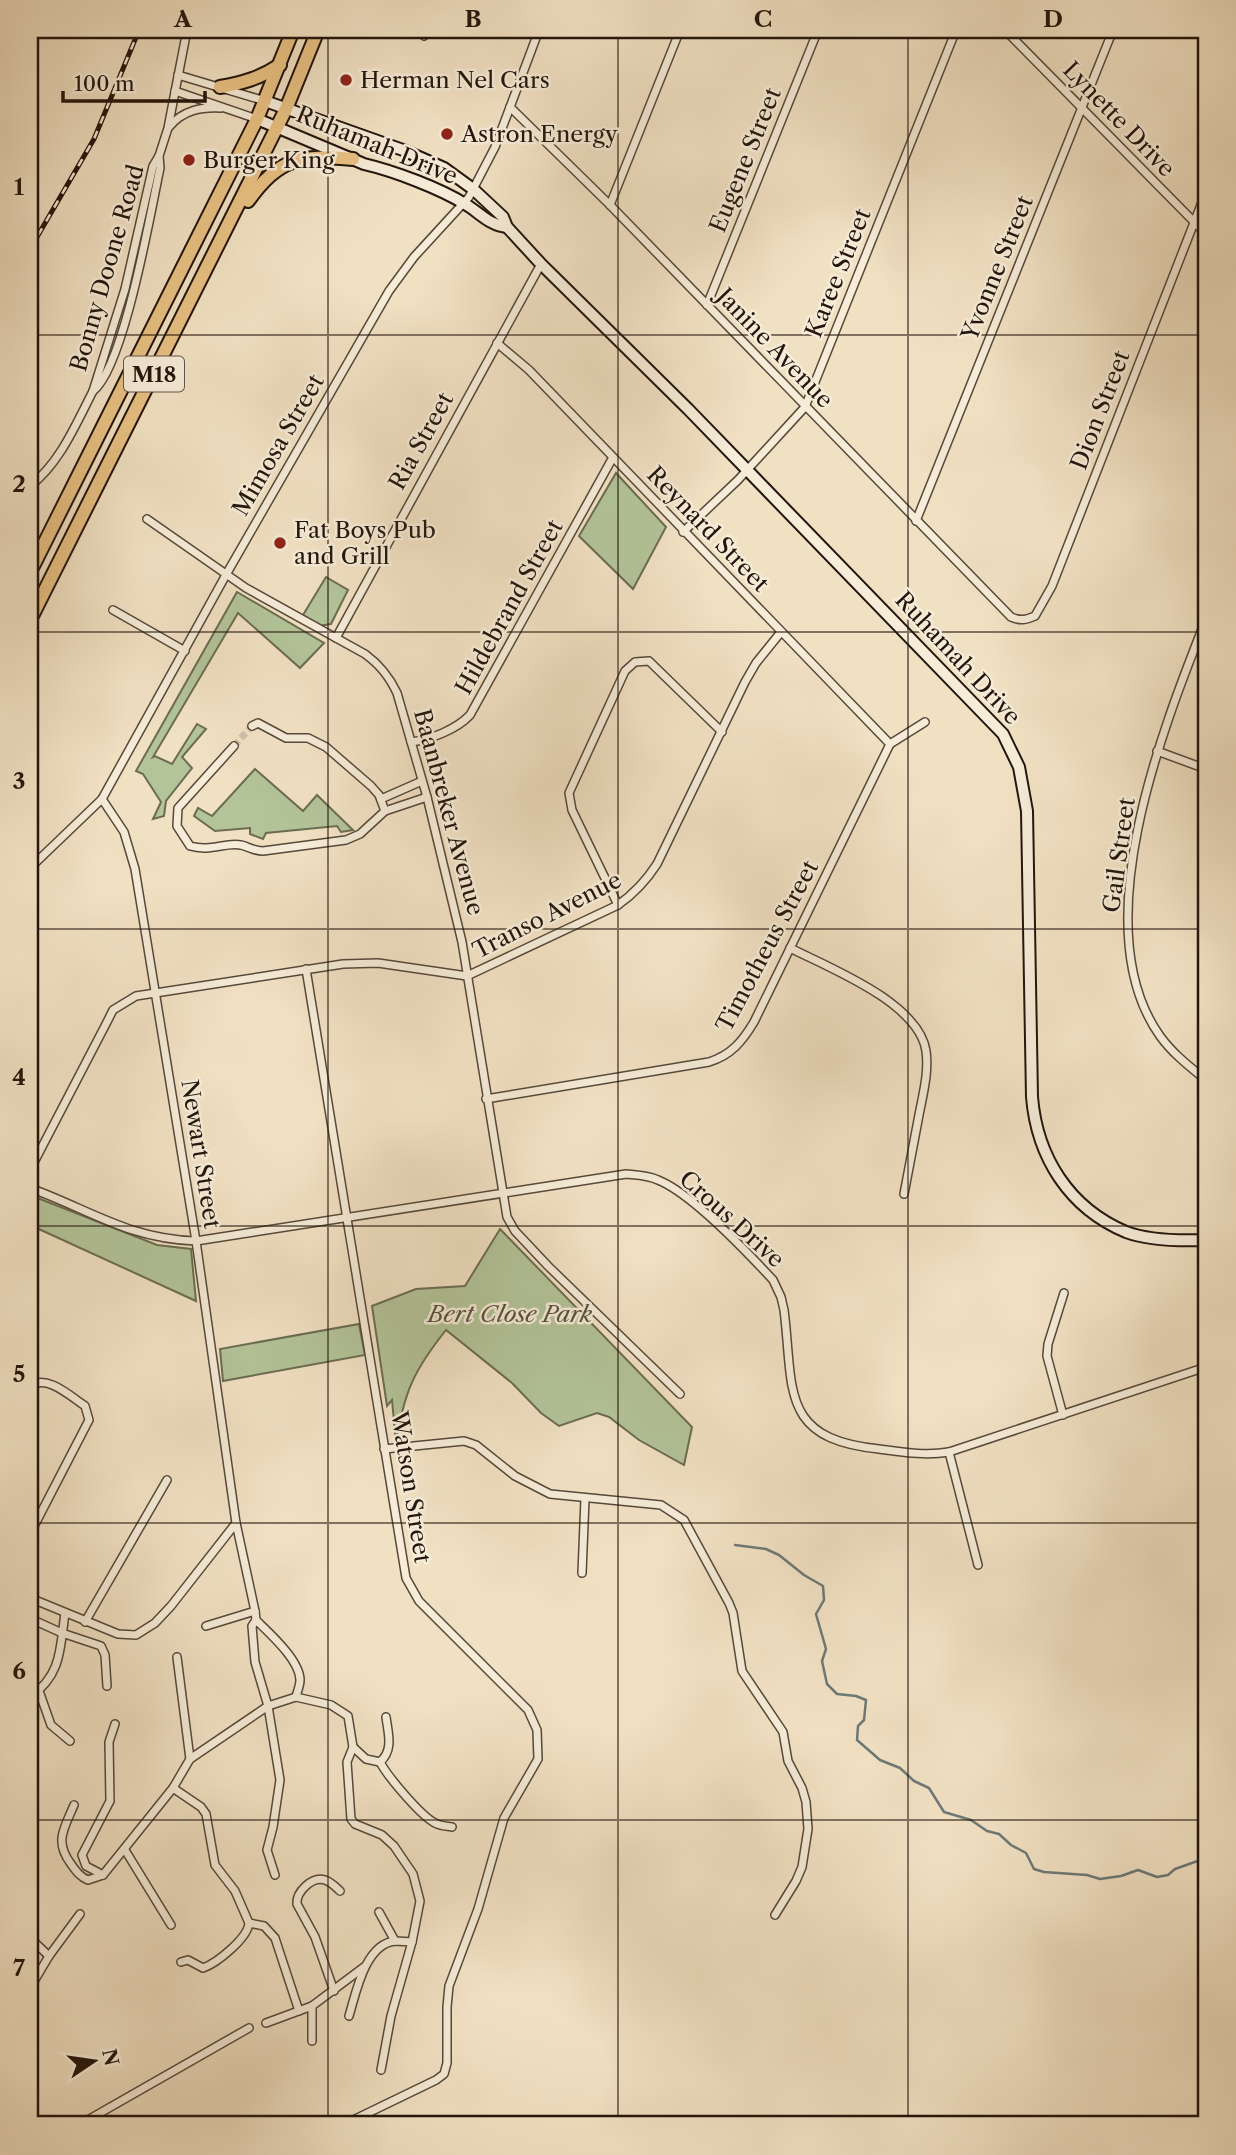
<svg xmlns="http://www.w3.org/2000/svg" width="1236" height="2155" viewBox="0 0 1236 2155" font-family="'Libre Caslon Text',serif">
	<style>
		.green { fill: #b3c499; stroke: #6b6c52; stroke-width: 2 }
		.lines { fill: none; stroke-linecap: round; stroke-linejoin: round }
		.stream { stroke: #6d7977; stroke-width: 2.5 }
		.street-tunnel { stroke: #d2c2a8; stroke-width: 7; stroke-dasharray: 7 3.5; stroke-linecap: butt }
		.street-casing { stroke: #56483a; stroke-width: 10 }
		.secondary-casing { stroke: #23150c; stroke-width: 14 }
		.primary-casing { stroke: #23150c; stroke-width: 16 }
		.street { stroke: #f6ecd8; stroke-width: 7 }
		.secondary { stroke: #f6ecd8; stroke-width: 10 }
		.primary { stroke: #e8c082; stroke-width: 12 }
		.rail-casing { stroke: #23150c; stroke-width: 5 }
		.rail { stroke: #f6ecd8; stroke-width: 2.5; stroke-dasharray: 8; stroke-linecap: butt }
		.grid { fill: none; stroke: #23150c; stroke-width: 2; stroke-opacity: 0.55 }
		.poi-dot { fill: #8f2418; stroke: #f6ecd8; stroke-width: 2.5 }
		.labels { text-anchor: middle; dominant-baseline: central; stroke-width: 5; stroke-linejoin: round; paint-order: stroke }
		.shield { fill: #f6ecd8; stroke: #625649; stroke-width: 2 }
		.shield-label { font-size: 21px; font-weight: bold; fill: #23150c }
		.poi-label { font-size: 23px; fill: #23150c; stroke: #f6ecd8; text-anchor: start }
		.street-label { font-size: 23px; fill: #23150c; stroke: #f6ecd8 }
		.park-label { font-size: 23px; font-style: italic; fill: #55523d; stroke: #f6ecd8 }
		.neatline { fill: none; stroke: #23150c; stroke-width: 2.5 }
		.grid-label { font-size: 23px; text-anchor: middle; font-weight: bold; fill: #23150c }
	</style>
	<rect width="100%" height="100%" fill="#f1e1c3"/>
	<filter id="stains"><feTurbulence type="fractalNoise" baseFrequency=".00286" numOctaves="4"/><feColorMatrix values="0 0 0 0 .2 0 0 0 0 .09 0 0 0 0 .02 0 0 0 .5 -.17"/></filter>
	<radialGradient id="worn" r=".72"><stop offset=".6" stop-color="#630" stop-opacity="0"/><stop offset="1" stop-color="#630" stop-opacity=".3"/></radialGradient>
	<!-- green -->
	<g class="green">
		<polygon points="616,473 666,527 633,589 579,536"/>
		<polygon points="326,577 348,590 331,624 318,626 303,615"/>
		<polygon points="237,592 324,643 300,668 238,613 153,757 155,756 172,764 197,724 206,729 182,757 192,768 166,801 164,816 153,819 161,802 143,774 136,771"/>
		<polygon points="255,769 303,811 317,795 353,830 341,832 337,826 266,833 263,839 250,834 250,828 215,831 194,816 198,808 212,816"/>
		<polygon points="30,1195 157,1245 191,1249 196,1301 30,1225"/>
		<path d="M500,1229L692,1427L684,1465L639,1440L609,1417L597,1413L559,1426L541,1413L512,1383L446,1330C414,1370 404,1392 396,1443L392,1400L387,1406L372,1306L416,1289L465,1286Z"/>
		<polygon points="359,1324 365,1355 223,1381 220,1349"/>
	</g>
	<g class="lines">
		<!-- stream -->
		<polyline class="stream" points="735,1545 766,1549 779,1555 804,1575 823,1586 824,1600 816,1614 826,1649 822,1661 827,1684 837,1694 856,1696 866,1700 864,1720 858,1726 857,1740 880,1760 900,1768 914,1781 929,1788 944,1812 971,1820 987,1831 999,1834 1011,1845 1026,1853 1034,1869 1044,1872 1087,1875 1100,1879 1121,1876 1138,1870 1157,1877 1168,1875 1175,1869 1206,1858"/>
		<!-- street-tunnel -->
		<polyline class="street-tunnel" points="234,746 252,726"/>
		<defs>
			<g id="street">
				<polyline points="1005,30 1206,234"/>
				<polyline points="424,36 426,30"/>
				<polyline points="178,75 265,101"/>
				<polyline points="175,91 257,119"/>
				<path d="M510,107L610,205L1011,617C1020,621 1026,620 1035,616L1052,586L1206,192"/>
				<path d="M169,127C183,110 201,107 221,108"/>
				<polyline points="610,205 680,30"/>
				<polyline points="707,305 818,30"/>
				<polyline points="497,343 529,370 890,744"/>
				<polyline points="93,391 125,289 153,166 159,156 168,128 187,30"/>
				<path d="M30,486C60,463 76,424 93,391C124,368 151,210 160,168L159,156"/>
				<path d="M147,519L246,588L365,654C380,665 389,676 397,693L427,797L462,942L507,1217L515,1231L548,1266L680,1394"/>
				<polyline points="916,521 1113,30"/>
				<polyline points="683,532 738,480 805,407 956,30"/>
				<polyline points="113,610 185,651"/>
				<path d="M1206,619C1163,728 1083,928 1160,1036C1172,1053 1190,1067 1206,1080"/>
				<polyline points="336,638 541,264"/>
				<path d="M411,742C430,740 457,729 470,715L612,459"/>
				<path d="M234,746L178,808L177,826L190,846C211,852 225,842 241,845C249,847 254,851 263,851L346,840L360,834L385,811L379,795L371,786L326,747L308,738H286L258,723L252,726"/>
				<polyline points="1157,751 1206,769"/>
				<polyline points="102,799 124,832 135,869 196,1241 236,1523 255,1611 256,1620 252,1626 255,1662 268,1706 280,1780 273,1827 267,1850 275,1875"/>
				<polyline points="381,799 422,781"/>
				<polyline points="385,811 427,797"/>
				<polyline points="30,868 102,799 227,573 389,291 414,257 469,197 495,147 539,30"/>
				<polyline points="618,905 572,810 569,793 625,671 635,662 649,661 722,732"/>
				<path d="M790,948C830,968 919,1003 926,1051C929,1072 923,1094 919,1115C914,1141 909,1168 904,1194"/>
				<polyline points="306,969 406,1578 419,1601 528,1710 537,1730 538,1759 504,1818 478,1909 449,1986 447,2007 447,2063 444,2074 436,2080 343,2125"/>
				<path d="M486,1099L709,1062C731,1055 742,1042 754,1022L890,744L925,722"/>
				<path d="M30,1170L107,1022L113,1010L136,996L343,964L378,963L467,976L618,905C635,893 646,881 657,864L745,682L756,663L781,632"/>
				<path d="M30,1188C90,1210 129,1239 196,1241L626,1174C637,1175 648,1175 658,1180C691,1193 748,1253 773,1280L781,1297L784,1310C794,1389 779,1439 879,1449C902,1452 925,1456 949,1452L1206,1367"/>
				<path d="M30,1386C47,1374 70,1396 85,1406L89,1420L30,1534"/>
				<polyline points="1063,1415 1047,1356 1048,1344 1064,1293"/>
				<polyline points="384,1449 464,1441 476,1445 515,1476 550,1494 661,1505 684,1520 729,1603 733,1613 742,1671 783,1732 788,1761 802,1788 806,1802 808,1829 802,1867 796,1881 775,1915"/>
				<polyline points="949,1452 978,1565"/>
				<polyline points="582,1573 585,1499"/>
				<polyline points="30,1598 118,1634 136,1635 155,1623 171,1606 236,1523"/>
				<polyline points="1205,1600 1206,1592"/>
				<polyline points="31,1619 62,1633 101,1646 105,1655 107,1686"/>
				<path d="M256,1620C269,1633 300,1660 300,1680C300,1686 297,1692 296,1697"/>
				<polyline points="85,1622 167,1480"/>
				<polyline points="206,1626 255,1611"/>
				<polyline points="177,1657 190,1759"/>
				<polyline points="39,1691 51,1725 70,1741"/>
				<path d="M30,1697C62,1675 60,1648 65,1613"/>
				<path d="M353,1747L366,1759L380,1762C394,1750 388,1733 386,1717"/>
				<path d="M380,1762C388,1777 421,1816 435,1823C440,1826 446,1826 452,1827"/>
				<polyline points="173,1788 190,1759 268,1706 296,1697 331,1705 348,1716 353,1747 347,1762 351,1819 355,1824 382,1835 394,1846 413,1874 420,1901 412,1942 391,2016 381,2070"/>
				<path d="M74,1805C64,1829 54,1841 71,1864C76,1871 80,1877 88,1880L103,1875L173,1788L201,1807L206,1814L215,1865L235,1891L249,1923L264,1926L275,1938L299,2011"/>
				<polyline points="125,1850 171,1925"/>
				<polyline points="103,1875 86,1866 82,1855 110,1801 109,1742 115,1724"/>
				<polyline points="379,1912 395,1941"/>
				<polyline points="30,1938 49,1956"/>
				<path d="M181,1962L188,1960L203,1968C217,1963 248,1938 249,1923"/>
				<polyline points="30,1988 49,1956 80,1914"/>
				<path d="M334,1991L315,1937L297,1904C296,1892 312,1876 325,1880C331,1882 336,1887 340,1891"/>
				<polyline points="312,2006 312,2041"/>
				<path d="M349,2016C356,1993 365,1944 395,1941C401,1941 407,1942 412,1942"/>
				<polyline points="266,2023 312,2006 364,1967"/>
				<polyline points="79,2125 249,2028"/>
			</g>
			<g id="secondary">
				<path d="M265,101L403,150L444,168L473,189L503,217L507,227L541,264L688,409L1003,734L1019,767L1027,811L1032,1097C1037,1157 1069,1208 1126,1232C1150,1241 1181,1241 1206,1240"/>
				<path d="M257,119L364,164C394,171 439,188 465,204C479,212 490,226 507,227"/>
			</g>
			<g id="primary">
				<path d="M220,87C243,83 260,78 280,65"/>
				<path d="M248,201C280,157 300,155 353,159"/>
				<polyline points="30,572 257,119 293,30"/>
				<polyline points="30,620 286,109 318,30"/>
			</g>
		</defs>
		<!-- street casing -->
		<use href="#street" class="street-casing"/>
		<!-- secondary casing -->
		<use href="#secondary" class="secondary-casing"/>
		<!-- primary casing -->
		<use href="#primary" class="primary-casing"/>
		<!-- street -->
		<use href="#street" class="street"/>
		<!-- secondary -->
		<use href="#secondary" class="secondary"/>
		<!-- primary -->
		<use href="#primary" class="primary"/>
		<defs>
			<polyline id="rail" points="30,249 94,139 139,30"/>
		</defs>
		<!-- rail casing -->
		<use href="#rail" class="rail-casing"/>
		<!-- rail -->
		<use href="#rail" class="rail"/>
	</g>
	<!-- grid -->
	<path class="grid" d="M328,30V2125M618,30V2125M908,30V2125M30,335H1206M30,632H1206M30,929H1206M30,1226H1206M30,1523H1206M30,1820H1206"/>
	<!-- markers -->
	<g class="poi-dot">
		<circle cx="346" cy="80" r="7"/>
		<circle cx="447" cy="134" r="7"/>
		<circle cx="189" cy="160" r="7"/>
		<circle cx="280" cy="543" r="7"/>
	</g>
	<g class="labels">
		<!-- shield labels -->
		<rect class="shield" x="124" y="356.5" width="60" height="35" rx="5"/>
		<g class="shield-label">
			<text x="154" y="374">M18</text>
		</g>
		<!-- poi labels -->
		<g class="poi-label">
			<text x="360" y="80">Herman Nel Cars</text>
			<text x="461" y="134">Astron Energy</text>
			<text x="203" y="160">Burger King</text>
			<text x="294" y="530">Fat Boys Pub<tspan x="294" dy="26">and Grill</tspan></text>
		</g>
		<!-- street labels -->
		<g class="street-label">
			<text transform="translate(1119 119) rotate(46)">Lynette Drive</text>
			<text transform="translate(377 145) rotate(22)">Ruhamah Drive</text>
			<text transform="translate(745 160) rotate(-68)">Eugene Street</text>
			<text transform="translate(107 268) rotate(-74)">Bonny Doone Road</text>
			<text transform="translate(997 268) rotate(-68)">Yvonne Street</text>
			<text transform="translate(838 273) rotate(-68)">Karee Street</text>
			<text transform="translate(775 348) rotate(46)">Janine Avenue</text>
			<text transform="translate(1100 410) rotate(-69)">Dion Street</text>
			<text transform="translate(421 441) rotate(-61)">Ria Street</text>
			<text transform="translate(278 445) rotate(-60)">Mimosa Street</text>
			<text transform="translate(708 529) rotate(46)">Reynard Street</text>
			<text transform="translate(509 607) rotate(-61)">Hildebrand Street</text>
			<text transform="translate(958 658) rotate(47)">Ruhamah Drive</text>
			<text transform="translate(449 812) rotate(75)">Baanbreker Avenue</text>
			<text transform="translate(1119 855) rotate(-82)">Gail Street</text>
			<text transform="translate(547 915) rotate(-27)">Transo Avenue</text>
			<text transform="translate(767 946) rotate(-62)">Timotheus Street</text>
			<text transform="translate(201 1154) rotate(81)">Newart Street</text>
			<text transform="translate(732 1219) rotate(42)">Crous Drive</text>
			<text transform="translate(411 1487) rotate(81)">Watson Street</text>
		</g>
		<!-- park labels -->
		<g class="park-label">
			<text x="510" y="1314">Bert Close Park</text>
		</g>
	</g>
	<!-- margin -->
	<rect width="1236" height="2155" fill="none" stroke="#f1e1c3" stroke-width="77"/>
	<!-- north arrow -->
	<g transform="translate(94 2061) rotate(77)" stroke="#f6ecd8" stroke-width="5" paint-order="stroke">
	<path d="M0-5L12 26L0 18L-12 26Z" fill="#23150c"/>
	<text y="-10" font-size="19" font-weight="bold" text-anchor="middle" fill="#23150c">N</text>
	</g>
	<!-- scale -->
	<path d="M63 91v10h142v-10" fill="none" stroke="#23150c" stroke-width="3.5"/>
	<text x="74" y="91" font-size="21" fill="#23150c" stroke="#f6ecd8" stroke-width="5" paint-order="stroke">100 m</text>
	<rect x="38" y="38" width="1160" height="2078" class="neatline"/>
	<g class="grid-label">
		<text x="183" y="27">A</text>
		<text x="473" y="27">B</text>
		<text x="763" y="27">C</text>
		<text x="1053" y="27">D</text>
		<text x="19" y="195">1</text>
		<text x="19" y="492">2</text>
		<text x="19" y="789">3</text>
		<text x="19" y="1085">4</text>
		<text x="19" y="1382">5</text>
		<text x="19" y="1679">6</text>
		<text x="19" y="1976">7</text>
	</g>
	<rect width="100%" height="100%" filter="url(#stains)"/>
	<rect width="100%" height="100%" fill="url(#worn)"/>
</svg>
